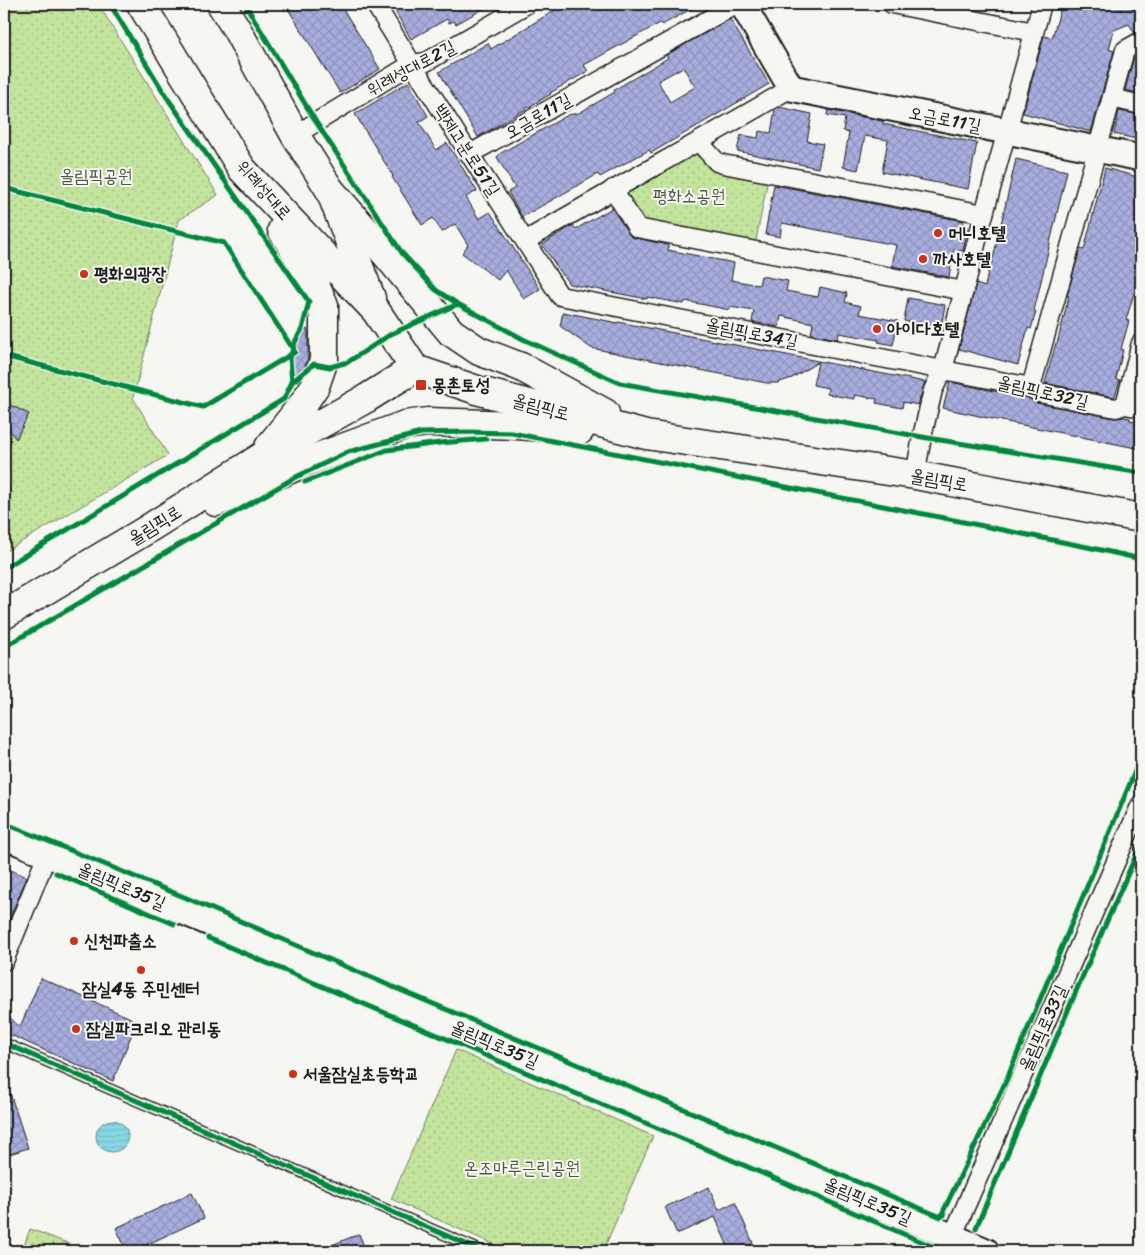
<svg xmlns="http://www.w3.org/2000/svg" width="1145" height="1255" viewBox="0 0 1145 1255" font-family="Sriracha,'Poor Story',sans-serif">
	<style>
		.park { fill: url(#park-dots); stroke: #70805c }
		.water { fill: url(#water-rules); stroke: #5d8c95 }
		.building { fill: url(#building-cross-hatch); stroke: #1c1c1c; fill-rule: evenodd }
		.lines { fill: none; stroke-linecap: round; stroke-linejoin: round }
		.lane-casing { stroke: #1c1c1c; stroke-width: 12 }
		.street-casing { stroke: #1c1c1c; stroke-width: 21 }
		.secondary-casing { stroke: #1c1c1c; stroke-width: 29 }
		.primary-casing { stroke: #1c1c1c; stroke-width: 31 }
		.lane { stroke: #f6f6f2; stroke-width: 9 }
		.street { stroke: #f6f6f2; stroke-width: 18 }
		.secondary { stroke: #f6f6f2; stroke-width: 25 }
		.primary { stroke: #f6f6f2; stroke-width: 28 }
		.cycleway-casing { stroke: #f6f6f2; stroke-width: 8 }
		.cycleway { stroke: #00873e; stroke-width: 5 }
		.poi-dot { fill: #c8321e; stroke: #f6f6f2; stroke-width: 2 }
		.labels { text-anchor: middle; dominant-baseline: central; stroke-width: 4; stroke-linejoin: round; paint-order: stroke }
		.street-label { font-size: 18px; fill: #1c1c1c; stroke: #f6f6f2 }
		.park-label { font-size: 18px; fill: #4e5843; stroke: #f6f6f2 }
		.poi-label { font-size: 18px; font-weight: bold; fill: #1c1c1c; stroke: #f6f6f2; text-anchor: start }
	</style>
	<defs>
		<pattern id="park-dots" width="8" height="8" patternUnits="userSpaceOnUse" patternTransform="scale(1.25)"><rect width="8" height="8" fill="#c3e49d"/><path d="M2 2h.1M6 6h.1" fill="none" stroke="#a7c387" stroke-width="1.8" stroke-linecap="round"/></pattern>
		<pattern id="water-rules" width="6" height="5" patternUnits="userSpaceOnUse" patternTransform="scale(1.25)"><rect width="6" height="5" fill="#88d7e5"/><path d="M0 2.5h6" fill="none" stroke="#75b8c4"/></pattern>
		<pattern id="building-cross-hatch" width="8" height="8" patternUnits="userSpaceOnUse" patternTransform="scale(1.25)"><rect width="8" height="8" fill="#a8adde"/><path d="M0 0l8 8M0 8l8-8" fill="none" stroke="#9094be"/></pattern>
	</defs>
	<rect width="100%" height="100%" fill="#f6f6f2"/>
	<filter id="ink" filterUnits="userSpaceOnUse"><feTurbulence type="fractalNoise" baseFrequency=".02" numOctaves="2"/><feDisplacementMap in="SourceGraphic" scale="10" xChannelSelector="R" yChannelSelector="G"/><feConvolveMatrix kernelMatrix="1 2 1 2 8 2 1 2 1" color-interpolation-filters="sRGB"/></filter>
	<g filter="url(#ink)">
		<!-- park -->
		<g class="park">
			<polygon points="4,4 98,4 218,195 179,220 133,398 168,455 4,552"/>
			<polygon points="692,153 702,156 710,168 768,179 755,245 641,223 626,199 629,188"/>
			<polygon points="456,1050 653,1136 603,1251 509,1251 391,1199"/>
			<polygon points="30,1229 70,1244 67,1251 22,1251"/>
		</g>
		<!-- water -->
		<circle class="water" cx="112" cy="1136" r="16"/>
		<!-- building -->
		<g class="building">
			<polygon points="285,4 340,4 380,69 340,93"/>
			<polygon points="391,4 492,4 456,24 454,21 449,23 447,19 411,39"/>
			<polygon points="565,4 700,4 662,25 660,23 584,65 588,71 550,93 551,94 478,137 439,72 488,43 491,49"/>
			<polygon points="1062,4 1138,4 1141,10 1141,30 1134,32 1129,24 1114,30 1109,49 1114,51 1091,132 1023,113 1044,36 1052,38"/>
			<path d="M730,19L769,84L651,153L649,150L600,177L598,174L522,217L508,192L515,188L497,157L501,153L568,115L579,113L615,92L614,90L668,58L666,55ZM683,67L695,87L670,102L658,81Z"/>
			<polygon points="1141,53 1141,94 1125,90 1134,57"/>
			<polygon points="408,82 428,116 419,122 436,150 447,143 477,191 466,197 479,219 490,212 540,289 524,299 506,270 498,280 462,253 468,245 455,224 442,232 433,218 422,225 392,177 393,176 355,114"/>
			<polygon points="779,107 812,114 807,141 823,144 818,168 737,151 741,135 758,138 759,131 771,133 775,109"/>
			<polygon points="828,110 883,121 883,124 977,143 968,189 882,172 888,140 865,136 858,170 843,167 849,133 843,131 845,118 827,115"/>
			<polygon points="1119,111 1141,115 1141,140 1114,134"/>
			<polygon points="1016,159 1067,171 1034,311 1036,312 1031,329 1028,328 1018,365 959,349 976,284 985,287 990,263 992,263"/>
			<polygon points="1105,168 1141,178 1141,270 1126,320 1129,321 1121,349 1123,350 1116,379 1120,380 1115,396 1113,397 1045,383 1056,343 1057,344 1069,296 1067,296 1080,249 1084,250"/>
			<polygon points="774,185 964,221 963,226 968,227 963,251 954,249 949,277 892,266 896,245 782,223 780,237 765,234"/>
			<polygon points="612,208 631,237 668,245 668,250 734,263 731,280 759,285 761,276 788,281 786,291 818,297 820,287 847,293 845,302 861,306 859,314 898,321 893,345 878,342 879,340 839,333 838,339 811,334 813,323 781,316 779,327 752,322 754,311 730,307 730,310 685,301 684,304 647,297 647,299 569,284 542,245 573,225 576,229"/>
			<polygon points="908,298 945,305 941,328 904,321"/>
			<polygon points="563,312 618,323 618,322 925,382 918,405 903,402 902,408 876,403 877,399 855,395 854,399 827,394 828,388 813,385 818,362 792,378 777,383 767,383 700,370 591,348 560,326"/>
			<polygon points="307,329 308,331 308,357 302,376 294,381 293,362 295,352 301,336"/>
			<polygon points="950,382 1028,398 1037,403 1114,418 1123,417 1130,418 1130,420 1141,422 1141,449 997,420 943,408"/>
			<polygon points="4,402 29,414 16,439 4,423"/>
			<polygon points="4,867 27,877 4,932"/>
			<polygon points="41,978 137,1021 113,1081 4,1032 4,1012 20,1027"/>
			<polygon points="4,1081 6,1081 28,1148 4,1156"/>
			<polygon points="709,1187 719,1210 735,1202 753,1243 735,1251 730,1251 715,1217 677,1234 665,1207"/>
			<polygon points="192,1193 204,1218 133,1251 127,1251 116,1228"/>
			<polygon points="359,1234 366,1251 317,1251"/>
		</g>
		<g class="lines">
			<defs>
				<polyline id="lane" points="4,1043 482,1251"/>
				<g id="street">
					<polyline points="375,4 412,64 560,296 1031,387 1039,393 1116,408 1125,405 1141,408"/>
					<polyline points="892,4 1034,32"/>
					<polyline points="1112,98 1141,105"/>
					<polyline points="295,135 412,64 426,62 527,4"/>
					<polyline points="699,142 717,162 723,164 984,214"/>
					<polyline points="470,154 736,4"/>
					<polyline points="613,189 637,228 964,291"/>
					<path d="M525,241C613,189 703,140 791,88"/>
					<polyline points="1031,387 1125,50 1141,41"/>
					<polyline points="1125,405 1141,343"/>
					<polyline points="915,475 922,437 933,390 943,370 984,214 1042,4"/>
					<polyline points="4,961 47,855"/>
					<polyline points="946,1251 1141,804"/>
				</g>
				<g id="secondary">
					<polyline points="742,4 791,88 1141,158"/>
					<polyline points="4,836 986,1251"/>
				</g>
				<g id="primary">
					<polyline points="141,4 242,169 376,311 415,369"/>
					<polyline points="221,4 236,28 295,135 330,190 371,298"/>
					<polyline points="330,190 386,254 451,332 479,351 521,367 605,413"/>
					<polyline points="269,447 303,404 315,386 324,360 324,305 309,272 282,230"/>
					<polyline points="216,502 308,461 405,425 428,422 517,425 580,430"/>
					<polyline points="4,615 143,532 260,458 367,398 399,378 415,369 480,391 646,435 915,475 1141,518"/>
				</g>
			</defs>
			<!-- lane casing -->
			<use href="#lane" class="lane-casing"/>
			<!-- street casing -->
			<use href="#street" class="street-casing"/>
			<!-- secondary casing -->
			<use href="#secondary" class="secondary-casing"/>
			<!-- primary casing -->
			<use href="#primary" class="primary-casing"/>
			<!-- lane -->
			<use href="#lane" class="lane"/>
			<!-- street -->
			<use href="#street" class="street"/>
			<!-- secondary -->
			<use href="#secondary" class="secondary"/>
			<!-- primary -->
			<use href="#primary" class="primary"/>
			<defs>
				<g id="cycleway">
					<polyline points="110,4 166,96 309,302 302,329 295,342 290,358 292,382"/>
					<polyline points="245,4 316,122 402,253 436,290 458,304 523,339 620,383 922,437 1141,473"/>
					<polyline points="4,188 224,243 295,352 203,407 4,356"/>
					<polyline points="305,482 387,450 440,443 486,439"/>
					<polyline points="4,568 284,399 292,382 314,364 330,367 348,362 391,334 458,304"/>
					<polyline points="4,647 294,478 348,452 421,433 466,432 512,433 939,517 1092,548 1141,559"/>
					<polyline points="4,823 189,899 393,987 941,1217 944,1215"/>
					<polyline points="56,873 174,924"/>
					<polyline points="208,938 655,1127 936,1248"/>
					<polyline points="4,1043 482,1251"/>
					<polyline points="942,1214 1006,1081 1141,757"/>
					<polyline points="976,1228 1077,989 1141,844"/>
				</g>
			</defs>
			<!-- cycleway casing -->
			<use href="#cycleway" class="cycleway-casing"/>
			<!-- cycleway -->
			<use href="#cycleway" class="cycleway"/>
		</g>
	</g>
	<!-- markers -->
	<g class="poi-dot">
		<circle cx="938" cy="233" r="5"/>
		<circle cx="923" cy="259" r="5"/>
		<circle cx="84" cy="274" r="5"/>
		<circle cx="877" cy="329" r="5"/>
		<rect x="415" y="379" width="12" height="12" rx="2.5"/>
		<circle cx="74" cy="941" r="5"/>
		<circle cx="141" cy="970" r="5"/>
		<circle cx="76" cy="1029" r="5"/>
		<circle cx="293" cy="1074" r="5"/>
	</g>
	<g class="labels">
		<!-- street labels -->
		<g class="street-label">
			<text transform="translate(411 68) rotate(-28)">위례성대로2길</text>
			<text transform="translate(538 116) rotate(-30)">오금로11길</text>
			<text transform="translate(945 119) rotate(11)">오금로11길</text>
			<text transform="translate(467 150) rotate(57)">백제고분로51길</text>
			<text transform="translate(264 190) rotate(49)">위례성대로</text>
			<text transform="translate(752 333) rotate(11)">올림픽로34길</text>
			<text transform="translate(1043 392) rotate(13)">올림픽로32길</text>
			<text transform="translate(541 407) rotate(15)">올림픽로</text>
			<text transform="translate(939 480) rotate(10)">올림픽로</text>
			<text transform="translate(155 525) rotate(-32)">올림픽로</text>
			<text transform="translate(122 886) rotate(23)">올림픽로35길</text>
			<text transform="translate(1043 1028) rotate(-66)">올림픽로33길</text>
			<text transform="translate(495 1044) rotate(23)">올림픽로35길</text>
			<text transform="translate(868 1201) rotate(23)">올림픽로35길</text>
		</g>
		<!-- park labels -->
		<g class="park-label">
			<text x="96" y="176">올림픽공원</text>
			<text x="689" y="196">평화소공원</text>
			<text x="522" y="1168">온조마루근린공원</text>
		</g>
		<!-- poi labels -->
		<g class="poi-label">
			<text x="948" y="233">머니호텔</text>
			<text x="933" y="259">까사호텔</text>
			<text x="94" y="274">평화의광장</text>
			<text x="887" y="329">아이다호텔</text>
			<text x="432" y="385">몽촌토성</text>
			<text x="84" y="941">신천파출소</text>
			<text x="141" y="989" text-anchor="middle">잠실4동 주민센터</text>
			<text x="86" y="1029">잠실파크리오 관리동</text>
			<text x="303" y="1074">서울잠실초등학교</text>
		</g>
	</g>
	<!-- margin -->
	<rect width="1145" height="1255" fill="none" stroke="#f6f6f2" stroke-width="20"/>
	<rect x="10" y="10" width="1125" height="1235" fill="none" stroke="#1c1c1c" stroke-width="2" filter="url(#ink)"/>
</svg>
